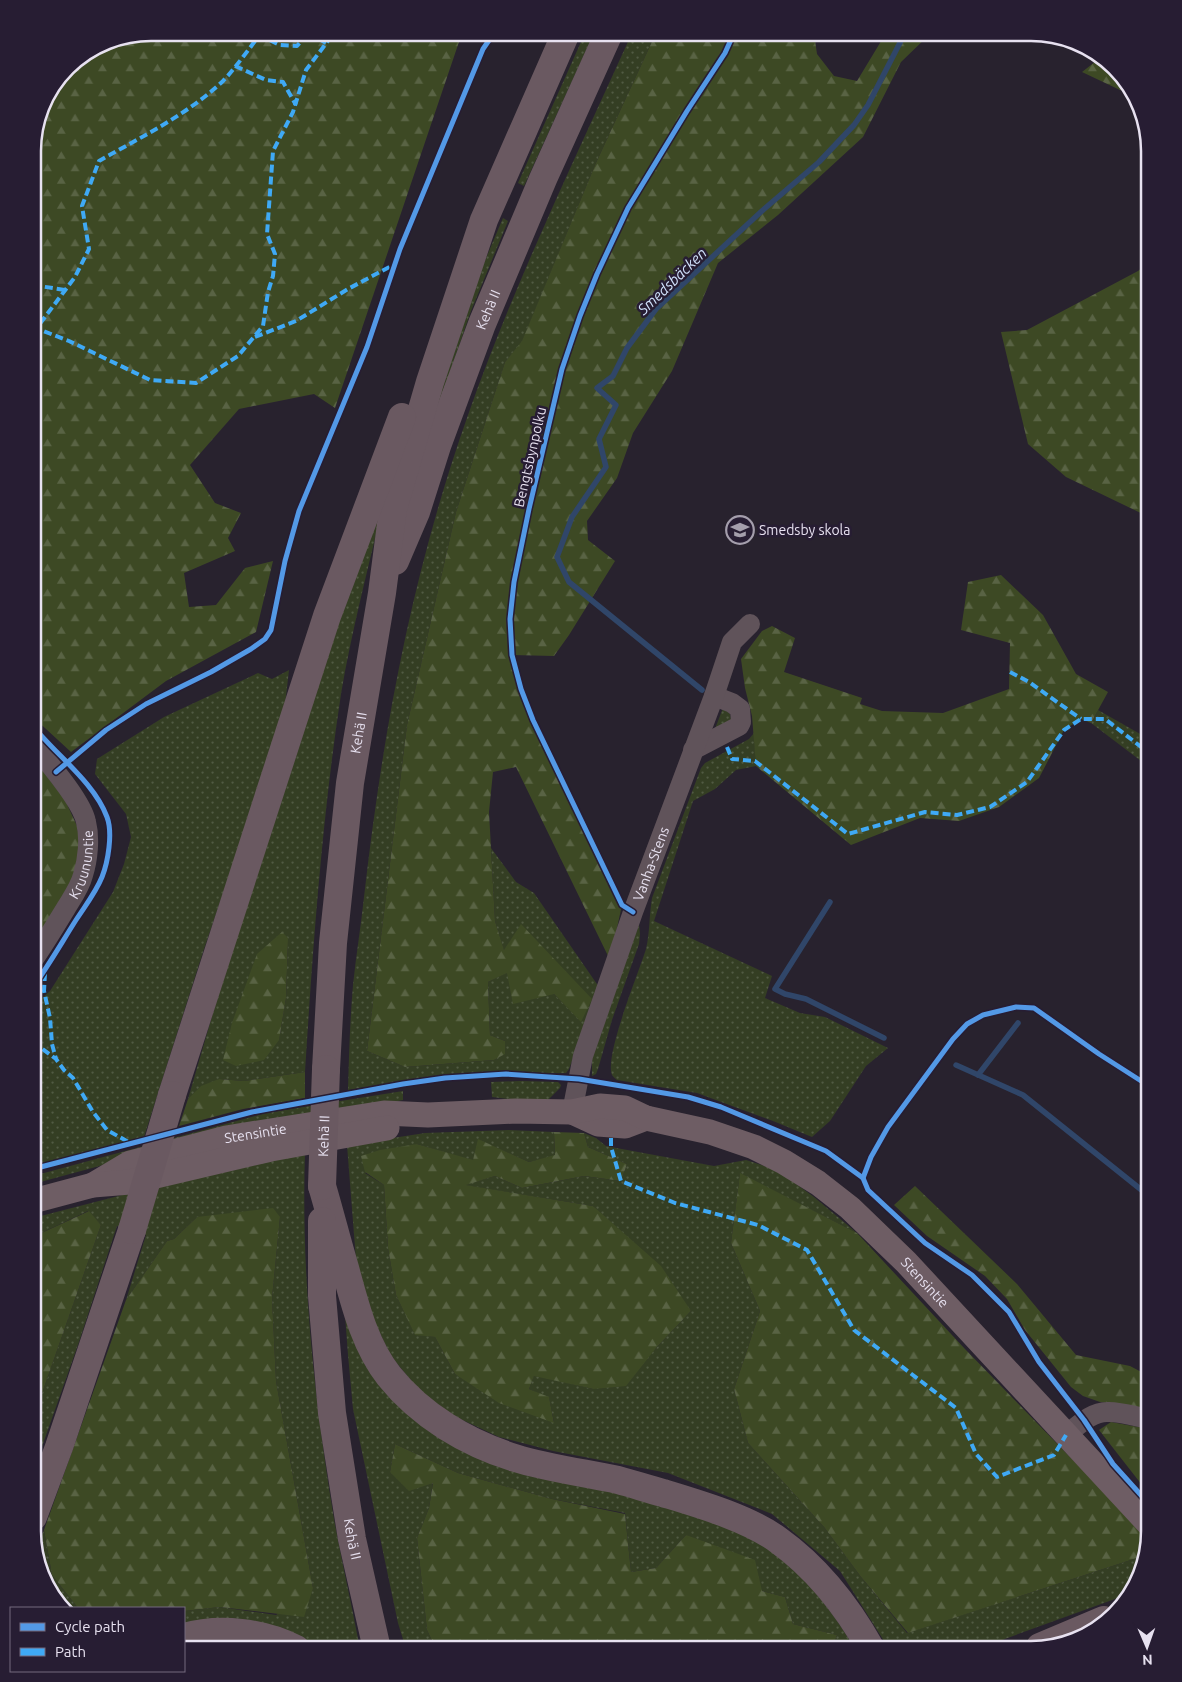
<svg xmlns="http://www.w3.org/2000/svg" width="1182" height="1682" viewBox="0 0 1182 1682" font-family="Ubuntu,sans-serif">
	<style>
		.green { fill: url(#green-dots); fill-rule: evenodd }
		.forest { fill: url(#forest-firs) }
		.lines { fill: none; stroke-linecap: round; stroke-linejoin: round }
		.stream { stroke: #304669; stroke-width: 5.5 }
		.minor { stroke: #60535a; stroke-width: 20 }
		.major { stroke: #6e5d64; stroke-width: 25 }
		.highway { stroke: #6a5961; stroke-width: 28 }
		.highway-bridge { stroke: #6a5961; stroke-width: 28 }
		.quiet { stroke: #3fa9f5; stroke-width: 4; stroke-dasharray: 8 4; stroke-linecap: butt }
		.cycleway-casing { stroke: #271d33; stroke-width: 8 }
		.cycleway { stroke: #5399e6; stroke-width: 5 }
		.labels { text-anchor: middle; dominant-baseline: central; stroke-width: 5; stroke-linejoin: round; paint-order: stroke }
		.street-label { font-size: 14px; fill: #e7e1f0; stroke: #271d33 }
		.poi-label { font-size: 14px; fill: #e7e1f0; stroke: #271d33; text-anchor: start }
		.water-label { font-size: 15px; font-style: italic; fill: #d2e3fd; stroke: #271d33 }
		.rim { fill: none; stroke: #e7e1f0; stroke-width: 2.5 }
	</style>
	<defs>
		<pattern id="green-dots" width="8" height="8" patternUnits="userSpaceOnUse" patternTransform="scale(1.25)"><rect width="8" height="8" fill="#343e23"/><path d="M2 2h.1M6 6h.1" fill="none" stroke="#515a43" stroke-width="1.8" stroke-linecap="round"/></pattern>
		<pattern id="forest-firs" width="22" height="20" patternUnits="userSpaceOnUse" patternTransform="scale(1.25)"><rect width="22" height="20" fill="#3d4924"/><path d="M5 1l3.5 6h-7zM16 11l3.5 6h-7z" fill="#596344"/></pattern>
	</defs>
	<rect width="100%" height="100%" fill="#28222e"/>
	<!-- green -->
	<g class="green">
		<polygon points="585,33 594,33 524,186 518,183"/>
		<path d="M632,33H656L595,165L522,342L505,362L456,512L407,725L367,1051L405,1067L494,1060L504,1054L505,1041L490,1035L488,982L508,972L554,994L581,1021L521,925L504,951L495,921L491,848L516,882L534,893L599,987L569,1069L566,1073C542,1074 517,1072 493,1073C444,1074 396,1082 348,1090C349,1055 350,1020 353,985C356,955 361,926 364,897C383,730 412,573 468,415C514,284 575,159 632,33Z"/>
		<polygon points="503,218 508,221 471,311 421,456 422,435 478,277"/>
		<path d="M384,501C369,565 352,629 341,694C322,819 313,945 305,1072L244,1081L219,1079L188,1099L255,868L319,675ZM288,938L286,998L279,1040Z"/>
		<polygon points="289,670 284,714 203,952 144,1137 33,1165 33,1006 50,991 113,892 124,864 131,837 126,814 95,774 97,759 164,717 258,673 272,679"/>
		<polygon points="723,708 730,714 731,720 713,734"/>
		<polygon points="1098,710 1149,739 1149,767 1091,723"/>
		<path d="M754,733L756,766L736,770L715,789L693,801L654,921L772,976L765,998L800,1013L825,1017L888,1048L866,1066L830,1121L812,1137L773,1121L697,1093L617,1080C615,1078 613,1077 612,1075C604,1056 639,972 646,949C650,932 649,916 652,898L701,768L705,763L749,739Z"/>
		<polygon points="639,924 640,934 639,944 612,1020 598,1069 596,1074 592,1076 592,1058"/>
		<polygon points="520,1081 558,1082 561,1085 560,1088 548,1100 524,1101 492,1097 491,1082"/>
		<polygon points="403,1091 403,1100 192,1141 33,1184 33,1176 266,1113"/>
		<polygon points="509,1130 554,1132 555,1156 529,1162 479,1140 473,1161 417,1144 365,1173 384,1185 388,1248 396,1295 415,1334 435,1337 455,1374 554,1422 549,1398 529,1389 534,1375 593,1389 656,1348 691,1311 593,1206 464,1185 495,1176 522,1188 584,1176 621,1181 627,1164 588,1147 584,1133 596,1138 606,1146 611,1147 714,1166 746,1160 777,1170 814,1197 857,1233 740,1174 731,1243 760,1311 734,1389 748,1443 824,1527 861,1577 907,1633 1143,1556 1134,1590 1131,1593 1115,1599 977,1649 889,1649 840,1571 772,1514 668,1473 553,1451 499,1437 454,1416 422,1394 391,1356 366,1305 356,1260 347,1145 425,1133"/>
		<path d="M305,1152C301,1275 314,1398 334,1519C342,1563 352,1606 360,1649H313L306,1644L184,1628V1611L220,1607L276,1615L313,1588L276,1381L272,1298L280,1217H197L174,1239L167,1241L126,1300L146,1235L117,1226L79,1342L33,1472V1419L101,1225L88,1211L33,1237V1218L262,1159Z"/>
		<path d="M344,1302L417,1416L724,1524C739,1532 757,1539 771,1550C807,1578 832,1610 855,1649H832L837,1635L793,1624L785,1597L762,1591L686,1535L656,1568L631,1572L625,1513L552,1499L458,1473L395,1444L390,1472L433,1482L429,1508L417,1538L427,1630L436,1649H406L398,1623L353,1409L348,1355Z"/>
		<polygon points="44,1530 52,1575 78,1608 66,1608 49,1590 37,1547"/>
		<polygon points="230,1645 266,1649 184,1649 195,1646"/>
	</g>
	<!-- forest -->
	<g class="forest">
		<polygon points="151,33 462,33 335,408 314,394 239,409 190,465 215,503 241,513 228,538 235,551 184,573 189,607 216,605 245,568 273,561 256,632 166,681 71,752 33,717 33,143 45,98 73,62 106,41"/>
		<polygon points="656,33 814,33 817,54 834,76 857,81 886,33 931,33 901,62 863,137 778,215 718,263 672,371 633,433 617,478 587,521 588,540 615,561 569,635 554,656 512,655 521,689 533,720 622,905 610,960 516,767 493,772 489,812 495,921 504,950 521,924 592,999 581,1022 554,994 513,1004 507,973 488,982 490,1035 505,1041 505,1054 494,1060 405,1067 367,1051 407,725 456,512 505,362 522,341 595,165"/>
		<polygon points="1100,58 1133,92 1134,93 1120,90 1082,72"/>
		<polygon points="1149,262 1149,517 1066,477 1028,444 1001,332 1027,330 1138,271"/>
		<polygon points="1001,575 1043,615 1076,674 1108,692 1091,723 1081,719 1064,730 1039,778 999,807 959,821 920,818 851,845 756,766 752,716 745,688 741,659 762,631 772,626 795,638 784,672 862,698 860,704 882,711 943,713 1009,689 1010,643 961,630 968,582"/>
		<polygon points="33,758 65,800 77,826 81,851 73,878 33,946"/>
		<polygon points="282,932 288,938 286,998 279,1040 264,1060 236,1066 223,1060 232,1023 257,954"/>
		<polygon points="305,1072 305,1098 243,1109 179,1126 188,1099 201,1086 219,1079 244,1081"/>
		<polygon points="554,1132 584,1133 588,1147 627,1164 621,1181 584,1176 522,1188 495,1176 466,1185 593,1206 661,1266 691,1311 656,1348 626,1386 593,1389 534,1376 529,1389 549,1397 554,1423 499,1403 455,1374 435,1337 415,1335 396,1295 388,1248 384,1185 365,1172 361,1156 380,1150 417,1144 473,1160 478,1139 529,1162 555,1155"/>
		<polygon points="740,1173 857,1233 965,1349 1148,1537 1143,1556 908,1633 861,1577 824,1527 748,1443 734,1389 760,1311 731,1243"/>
		<polygon points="915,1186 1017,1284 1076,1355 1130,1366 1149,1376 1149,1412 1132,1406 1100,1402 1083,1396 1071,1387 1025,1330 1007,1299 985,1276 927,1236 894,1205"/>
		<polygon points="273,1208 280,1217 272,1298 276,1381 313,1588 304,1617 220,1607 184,1611 184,1608 78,1608 52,1575 44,1530 126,1300 167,1241 174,1239 197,1217"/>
		<polygon points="89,1211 101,1225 33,1419 33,1237"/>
		<polygon points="1111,1422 1149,1429 1149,1494 1099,1430"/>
		<polygon points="395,1444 458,1473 552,1499 625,1514 631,1572 656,1568 686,1535 755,1560 762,1591 785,1597 793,1624 837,1635 832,1649 436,1649 427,1630 417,1538 429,1508 433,1483 409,1491 390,1472"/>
	</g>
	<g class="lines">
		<!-- stream -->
		<g class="stream">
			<polyline points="702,690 569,582 557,557 572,517 606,467 599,439 616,405 597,388 613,376 627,348 656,309 763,210 819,162 854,125 868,105 905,33"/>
			<polyline points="830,902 775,989 785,994 806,999 884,1038"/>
			<polyline points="956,1065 1023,1095 1149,1196"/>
			<polyline points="978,1075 1018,1023"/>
		</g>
		<!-- minor -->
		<g class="minor">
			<polyline points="693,750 739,726 741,722 740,709 732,703 714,696"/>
			<path id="s1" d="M33,960C45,943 55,926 66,908C72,898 80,887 83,875C88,859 90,838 86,822C82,801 47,761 33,744"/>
			<path id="s2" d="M572,1112L583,1056L633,912L714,696L732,642L750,624"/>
			<path d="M1066,1435C1078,1426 1091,1412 1107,1412C1119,1411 1137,1417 1149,1419"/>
		</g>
		<!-- major -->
		<g class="major">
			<polyline points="572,1112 598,1124 625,1126 646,1118"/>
			<path id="s3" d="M93,1185L130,1163L226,1138L384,1113L428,1115L516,1111L572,1112L600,1106L625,1108L646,1118L710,1132L754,1147L784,1162L818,1183L850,1208L906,1262L1149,1524"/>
			<polyline points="33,1201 93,1185 130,1182 271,1149 387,1128"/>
		</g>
		<!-- highway -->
		<g class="highway">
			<path id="s4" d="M395,561L416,512L437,446L482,324L543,179L609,33"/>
			<path id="s5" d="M326,1069L333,943L350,783L382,593L393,509L430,382L484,220L566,33"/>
			<polyline points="172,1095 327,616 402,417"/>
			<path d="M322,1186C330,1213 337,1241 345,1268C355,1305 365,1346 389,1376C421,1416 467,1443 515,1458C547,1468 585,1473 618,1480C633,1484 648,1489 663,1493C699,1504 748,1518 778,1540C817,1568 848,1608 871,1649"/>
			<path id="s6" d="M322,1221V1296L332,1413L352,1539L377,1649"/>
			<polyline points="33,1517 59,1447 132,1230"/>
			<path d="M184,1637C220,1627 263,1632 296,1649"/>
			<polyline points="1040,1647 1104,1620"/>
		</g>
		<!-- highway-bridge -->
		<g class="highway-bridge">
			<path id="s7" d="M322,1186L326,1069"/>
			<polyline points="132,1230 172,1095"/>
		</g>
		<!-- quiet -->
		<g class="quiet">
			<polyline points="309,33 326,43"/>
			<polyline points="259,35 280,45 297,46 308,33"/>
			<polyline points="235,66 266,80 283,82 296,105"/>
			<polyline points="33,285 65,290"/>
			<polyline points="33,327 69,341 150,380 196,383 238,356 263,326 268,292 273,276 275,254 267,234 273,151 293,112 306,70 334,33"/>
			<path d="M33,333L75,277L89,249L82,206L99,161C141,137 187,115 223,81C233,71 252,45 261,33"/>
			<polyline points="255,337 296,321 348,289 395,264"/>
			<polyline points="1010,672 1029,682 1081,719"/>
			<polyline points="727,747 732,759 755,761 848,834 925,812 957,815 990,807 1027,782 1064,730 1081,719 1105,719 1149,753"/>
			<polyline points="45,973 44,991 50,1018 52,1044 56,1059"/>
			<polyline points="33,1042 56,1059 64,1070 73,1078 93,1112 107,1130 132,1144"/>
			<polyline points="611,1138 611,1147 621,1181 675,1203 758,1225 807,1250 854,1330 956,1408 976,1454 997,1477 1054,1455 1066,1435"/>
		</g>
		<defs>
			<g id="cycleway">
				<polyline points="56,772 106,730 146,704 211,672 251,649 265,639 271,630 285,561 299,511 367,347 400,249 483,49 494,33"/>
				<polyline points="633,912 622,905 533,720 521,689 512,655 510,619 514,582 529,509 562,369 580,316 597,274 628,208 687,111 725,53 734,33"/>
				<path d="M33,987C49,965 62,942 76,920C85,906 96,892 102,877C108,862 113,833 107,817C94,782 56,755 33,726"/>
				<polyline points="33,1169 252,1112 403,1084 445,1078 506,1074 579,1079 688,1097 721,1107 826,1151 863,1178 868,1190 925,1243 972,1275 1009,1312 1039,1362 1084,1420 1113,1464 1149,1504"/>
				<polyline points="863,1178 871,1157 888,1127 953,1039 967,1024 983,1015 1016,1007 1034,1008 1099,1054 1149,1086"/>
			</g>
		</defs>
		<!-- cycleway casing -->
		<use href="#cycleway" class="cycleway-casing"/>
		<!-- cycleway -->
		<use href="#cycleway" class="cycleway"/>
	</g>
	<!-- icons -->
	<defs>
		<symbol id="school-ring" viewBox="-11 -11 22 22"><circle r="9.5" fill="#271d33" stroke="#a49eac" stroke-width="1.5"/><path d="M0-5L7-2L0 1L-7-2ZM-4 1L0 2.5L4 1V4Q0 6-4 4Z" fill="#a49eac"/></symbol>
	</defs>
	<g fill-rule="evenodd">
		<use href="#school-ring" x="724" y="514" width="32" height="32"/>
	</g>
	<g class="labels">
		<!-- street labels -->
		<g class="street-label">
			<text stroke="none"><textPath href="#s4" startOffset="268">Kehä II</textPath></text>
			<text transform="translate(530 457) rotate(-77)">Bengtsbynpolku</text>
			<text stroke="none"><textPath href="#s5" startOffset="338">Kehä II</textPath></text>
			<text stroke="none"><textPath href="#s1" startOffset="109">Kruununtie</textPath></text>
			<text stroke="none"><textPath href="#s2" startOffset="261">Vanha-Stens</textPath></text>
			<text stroke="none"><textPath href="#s3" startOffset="172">Stensintie</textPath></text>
			<text stroke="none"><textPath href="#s7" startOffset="50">Kehä II</textPath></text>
			<text stroke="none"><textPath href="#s3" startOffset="899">Stensintie</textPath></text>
			<text stroke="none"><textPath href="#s6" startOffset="320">Kehä II</textPath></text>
		</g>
		<!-- poi labels -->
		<g class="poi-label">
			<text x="759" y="530">Smedsby skola</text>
		</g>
		<!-- water labels -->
		<g class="water-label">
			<text transform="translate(672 281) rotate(-44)">Smedsbäcken</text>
		</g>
	</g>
	<!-- crop -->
	<path d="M0 0H1182V1682H0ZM151 41H1031A110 110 0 0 1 1141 151V1531A110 110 0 0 1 1031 1641H151A110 110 0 0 1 41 1531V151A110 110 0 0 1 151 41Z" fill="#271d33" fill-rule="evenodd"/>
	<path class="rim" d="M151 41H1031A110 110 0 0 1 1141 151V1531A110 110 0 0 1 1031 1641H151A110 110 0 0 1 41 1531V151A110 110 0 0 1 151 41Z"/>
	<!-- legend -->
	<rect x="10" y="1607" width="175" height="65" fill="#271d33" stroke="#746b7f"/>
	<rect x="20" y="1623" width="25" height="8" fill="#5399e6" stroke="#746b7f"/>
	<text x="55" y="1632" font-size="15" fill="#e7e1f0">Cycle path</text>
	<rect x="20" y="1648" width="25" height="8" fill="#3fa9f5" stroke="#746b7f"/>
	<text x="55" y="1657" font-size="15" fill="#e7e1f0">Path</text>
	<!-- north arrow -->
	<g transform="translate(1147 1647) rotate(178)" stroke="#271d33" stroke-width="4" paint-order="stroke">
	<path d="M0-4L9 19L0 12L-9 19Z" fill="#e7e1f0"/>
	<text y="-8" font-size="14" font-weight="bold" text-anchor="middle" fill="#e7e1f0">N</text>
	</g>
</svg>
